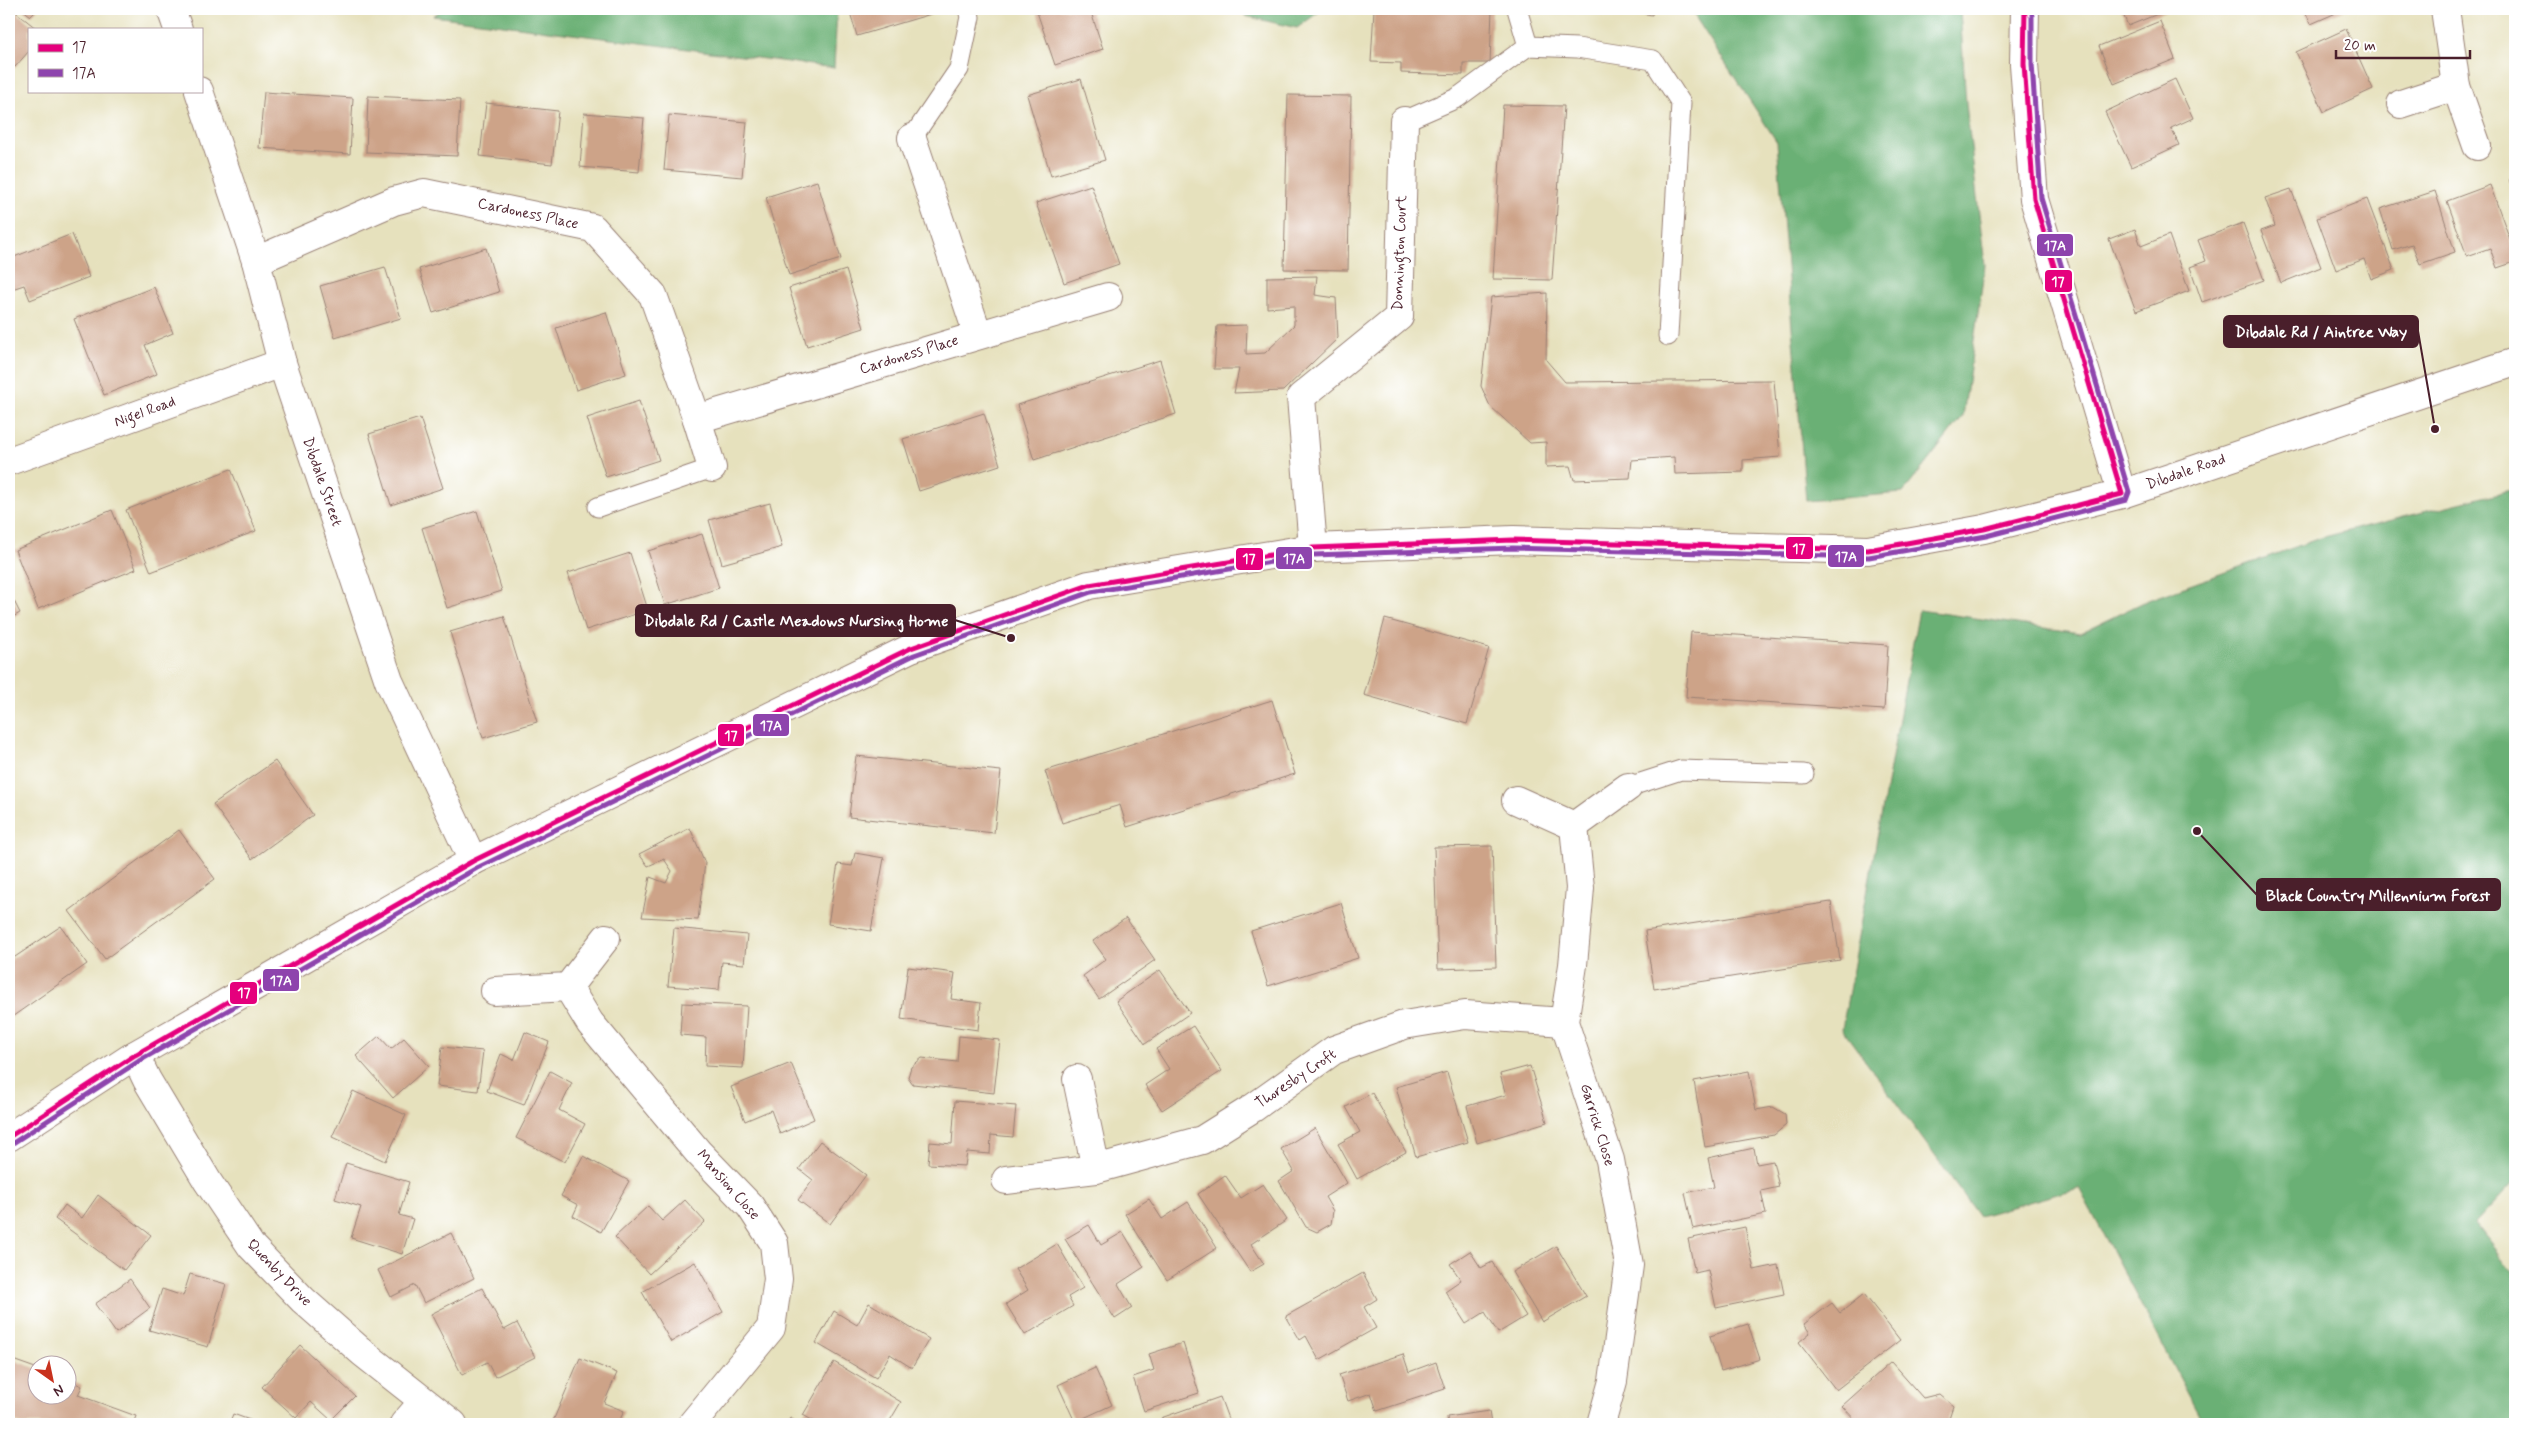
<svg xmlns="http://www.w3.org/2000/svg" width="2524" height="1433" viewBox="0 0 2524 1433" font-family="Mynerve,sans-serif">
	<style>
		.forest { fill: #6ab074; stroke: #5a6850 }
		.building { fill: #cda388 }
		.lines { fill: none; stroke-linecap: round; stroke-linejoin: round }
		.service-casing { stroke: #988074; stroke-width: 21 }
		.minor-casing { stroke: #988074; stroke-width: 30 }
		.tertiary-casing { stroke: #988074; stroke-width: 30 }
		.service { stroke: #fff; stroke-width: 19 }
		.minor { stroke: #fff; stroke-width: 28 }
		.tertiary { stroke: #fff; stroke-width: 28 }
		.bus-1-casing { stroke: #fff; stroke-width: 9 }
		.bus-2-casing { stroke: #fff; stroke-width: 9 }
		.bus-1 { stroke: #e5007d; stroke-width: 5 }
		.bus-2 { stroke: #8e44ad; stroke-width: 5 }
		.labels { text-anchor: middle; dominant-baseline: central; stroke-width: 4; stroke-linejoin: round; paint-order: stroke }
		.street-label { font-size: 15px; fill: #4a1f2b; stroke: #fff }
		.leader { fill: none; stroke: #4a1f2b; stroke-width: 2 }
		.callout-dot { fill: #4a1f2b; stroke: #fff; stroke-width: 2 }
		.callout { fill: #4a1f2b; stroke: #4a1f2b; stroke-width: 2 }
		.callout-label { font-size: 16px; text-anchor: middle; font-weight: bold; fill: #fff }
		.line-badge { stroke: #fff; stroke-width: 2 }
		.badge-label { font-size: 14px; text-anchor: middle; font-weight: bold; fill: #fff }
	</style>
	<rect width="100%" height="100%" fill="#fff"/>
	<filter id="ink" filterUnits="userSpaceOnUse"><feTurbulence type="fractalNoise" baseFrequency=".02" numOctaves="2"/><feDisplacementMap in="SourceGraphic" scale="10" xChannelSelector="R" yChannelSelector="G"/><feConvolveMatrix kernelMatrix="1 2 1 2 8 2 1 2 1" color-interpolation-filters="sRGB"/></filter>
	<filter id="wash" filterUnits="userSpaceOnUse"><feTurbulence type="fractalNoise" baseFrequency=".0096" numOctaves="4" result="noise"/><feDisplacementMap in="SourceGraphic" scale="20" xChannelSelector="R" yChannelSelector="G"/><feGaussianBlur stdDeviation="1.12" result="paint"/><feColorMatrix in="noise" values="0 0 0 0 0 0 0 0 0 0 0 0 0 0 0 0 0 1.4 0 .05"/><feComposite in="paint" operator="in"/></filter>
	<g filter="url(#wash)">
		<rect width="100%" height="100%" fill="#e6e1bd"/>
		<!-- forest -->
		<g class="forest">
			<polygon points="443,9 837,9 834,68 433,16"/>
			<polygon points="1244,9 1323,9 1297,28 1245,16"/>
			<polygon points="1690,9 1960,9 1966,104 1985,265 1963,416 1903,493 1806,501 1777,142"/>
			<polygon points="2515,489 2515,1181 2475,1224 2515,1275 2515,1424 2204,1424 2079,1188 1979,1216 1842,1029 1919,610 2080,633 2148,600 2320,538"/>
		</g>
		<g id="blocks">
			<!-- building -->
			<g class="building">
				<polygon points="9,9 12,9 37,29 29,29 29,51 15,67 9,62"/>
				<polygon points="22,9 38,9 31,16"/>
				<polygon points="849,9 937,9 938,12 857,36"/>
				<polygon points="1036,9 1090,9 1103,49 1055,65"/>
				<polygon points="1374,9 1492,9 1490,63 1463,63 1463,75 1401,73 1401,63 1371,62"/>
				<polygon points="1617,9 1653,9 1652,15"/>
				<polygon points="2121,9 2170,9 2128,26"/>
				<polygon points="2304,9 2345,9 2311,24"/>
				<polygon points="2160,21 2175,59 2114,84 2099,46"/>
				<polygon points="2346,29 2373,89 2324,112 2296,52"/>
				<polygon points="1081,79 1105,160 1051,176 1027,95"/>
				<polygon points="2175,79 2193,118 2171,128 2179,145 2131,167 2105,112"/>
				<polygon points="264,92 353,98 350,154 259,148"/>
				<polygon points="1288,95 1351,96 1348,270 1284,269"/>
				<polygon points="368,96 460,100 457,156 366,152"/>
				<polygon points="486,103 558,111 552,164 480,156"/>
				<polygon points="1503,105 1564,106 1552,280 1493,279"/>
				<polygon points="584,113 644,118 639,172 580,167"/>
				<polygon points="669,115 747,122 742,177 664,170"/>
				<polygon points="2515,178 2515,197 2509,179"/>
				<polygon points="817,181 841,259 789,275 766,197"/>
				<polygon points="1091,185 1119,264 1064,283 1036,203"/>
				<polygon points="2490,185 2515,253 2515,262 2497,268 2490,248 2467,256 2447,201"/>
				<polygon points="2291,189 2321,267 2281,283 2261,231 2275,226 2265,198"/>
				<polygon points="2435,191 2455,252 2420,264 2412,244 2393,250 2380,209"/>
				<polygon points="2367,199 2394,270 2371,279 2364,259 2336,270 2317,218"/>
				<polygon points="2243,223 2264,280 2202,302 2190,267 2206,261 2198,240"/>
				<polygon points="2135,229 2141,246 2169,235 2189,291 2136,311 2109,239"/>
				<polygon points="9,234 14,248 9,250"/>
				<polygon points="72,234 89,277 30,300 24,285 9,290 9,259"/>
				<polygon points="486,248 499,292 433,313 419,269"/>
				<polygon points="385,267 401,318 335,338 320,286"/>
				<polygon points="846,270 864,328 807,346 789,288"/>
				<polygon points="1317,276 1315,295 1336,298 1338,338 1283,391 1234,393 1239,369 1214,369 1217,326 1247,325 1246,354 1265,353 1294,325 1294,306 1267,308 1267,277"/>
				<polygon points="154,287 173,333 145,345 157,374 104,395 74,319"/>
				<polygon points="1547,293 1546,360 1565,382 1774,380 1780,457 1743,460 1743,472 1675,474 1674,457 1632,460 1630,478 1574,480 1570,466 1546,467 1546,442 1530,443 1490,406 1481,386 1491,297"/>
				<polygon points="606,312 626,374 576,390 556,328"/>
				<polygon points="1160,360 1176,414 1034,460 1017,405"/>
				<polygon points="639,401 659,460 606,477 587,418"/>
				<polygon points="984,413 1000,465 919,491 903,439"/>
				<polygon points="420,418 443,488 391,505 369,434"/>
				<polygon points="231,469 256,531 151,572 126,510"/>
				<polygon points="770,503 782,547 722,564 709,520"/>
				<polygon points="112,510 136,569 38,609 15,550"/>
				<polygon points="477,511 502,591 447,608 422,528"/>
				<polygon points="702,534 719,588 665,605 648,551"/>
				<polygon points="630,553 648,610 586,630 568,573"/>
				<polygon points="9,591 20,613 9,619"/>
				<polygon points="504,616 537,722 483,738 450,632"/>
				<polygon points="1385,619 1489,648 1467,724 1364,695"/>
				<polygon points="1691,632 1888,645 1884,710 1686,697"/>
				<polygon points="1272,700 1295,774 1127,827 1120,805 1062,823 1045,771"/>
				<polygon points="856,756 1001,771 994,833 849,817"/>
				<polygon points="275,761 313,815 252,859 213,804"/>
				<polygon points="690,828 705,863 698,920 642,917 650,877 666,883 672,871 664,859 648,866 639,854"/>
				<polygon points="179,830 215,879 105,959 69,911"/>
				<polygon points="1492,846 1496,967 1438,969 1434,847"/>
				<polygon points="855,853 884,858 871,931 828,924 838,864 852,866"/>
				<polygon points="1831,902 1840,960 1654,989 1645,931"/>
				<polygon points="1341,903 1358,958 1268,986 1251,931"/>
				<polygon points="1126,918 1155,960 1099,999 1083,976 1106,959 1093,941"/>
				<polygon points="61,926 87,964 9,1019 9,961"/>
				<polygon points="674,928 747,935 744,964 722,962 719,990 668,986"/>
				<polygon points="908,967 955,973 951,999 981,1003 978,1030 901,1019"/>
				<polygon points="1160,970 1190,1013 1145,1044 1116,1001"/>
				<polygon points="682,1003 747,1006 743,1068 705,1066 706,1037 680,1035"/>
				<polygon points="1193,1026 1222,1071 1162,1110 1145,1085 1169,1069 1156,1049"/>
				<polygon points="525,1032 549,1042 524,1105 487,1091 501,1054 514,1060"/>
				<polygon points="379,1036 391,1049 404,1038 429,1066 393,1098 356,1056"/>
				<polygon points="959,1036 1000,1040 994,1093 913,1084 908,1077 911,1067 922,1058 957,1062"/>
				<polygon points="442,1047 483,1051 478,1091 437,1086"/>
				<polygon points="791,1063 814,1119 780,1134 771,1110 745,1121 731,1087"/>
				<polygon points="1530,1066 1547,1122 1477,1143 1467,1106 1506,1095 1500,1074"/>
				<polygon points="550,1071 572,1083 559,1110 585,1124 565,1162 516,1138"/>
				<polygon points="1749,1071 1756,1110 1773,1107 1785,1114 1786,1125 1774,1135 1705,1147 1694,1081"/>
				<polygon points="1447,1072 1468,1142 1416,1157 1396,1087"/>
				<polygon points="353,1091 406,1115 385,1161 332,1137"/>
				<polygon points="1372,1093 1406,1152 1357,1179 1338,1144 1360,1132 1346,1107"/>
				<polygon points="955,1101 1016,1106 1013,1137 991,1135 990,1154 967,1152 965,1166 928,1164 930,1142 952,1144"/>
				<polygon points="1315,1128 1347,1183 1325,1197 1333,1211 1331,1224 1317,1232 1306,1227 1279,1181 1294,1171 1281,1149"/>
				<polygon points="820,1141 866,1175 830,1224 798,1200 813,1180 799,1169"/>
				<polygon points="1754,1148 1757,1164 1773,1161 1779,1187 1761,1191 1766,1214 1693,1229 1685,1193 1714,1187 1708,1158"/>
				<polygon points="583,1156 629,1181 601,1232 573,1216 578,1205 561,1196"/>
				<polygon points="346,1163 409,1182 399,1215 413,1219 402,1254 351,1238 361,1207 335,1199"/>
				<polygon points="1225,1175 1241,1198 1263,1184 1287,1220 1251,1244 1264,1264 1250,1272 1198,1194"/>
				<polygon points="98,1195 151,1235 124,1270 55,1219 65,1205 82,1218"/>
				<polygon points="1149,1199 1162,1219 1188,1202 1217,1248 1167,1280 1125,1214"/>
				<polygon points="685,1200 705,1222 649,1274 615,1237 648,1206 662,1221"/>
				<polygon points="1089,1225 1101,1245 1123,1232 1144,1267 1118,1284 1132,1308 1115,1319 1065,1239"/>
				<polygon points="1745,1227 1754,1270 1778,1265 1784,1294 1716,1308 1708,1270 1695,1273 1688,1239"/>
				<polygon points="451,1233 474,1278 424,1303 415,1285 391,1297 378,1270"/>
				<polygon points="1057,1244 1083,1288 1068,1297 1073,1306 1025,1335 1006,1304 1028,1290 1015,1269"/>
				<polygon points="1556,1246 1586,1296 1542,1322 1512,1272"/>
				<polygon points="1470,1251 1481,1268 1492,1262 1526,1316 1498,1333 1485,1312 1466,1324 1445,1291 1461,1280 1450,1264"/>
				<polygon points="695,1262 723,1312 671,1342 642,1292"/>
				<polygon points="1363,1273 1377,1299 1364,1307 1376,1328 1319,1360 1306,1336 1300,1340 1286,1316"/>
				<polygon points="190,1274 226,1284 208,1347 149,1330 162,1289 183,1296"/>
				<polygon points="130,1279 150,1308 116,1333 95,1304"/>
				<polygon points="482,1288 504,1330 517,1323 535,1357 495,1377 487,1362 462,1375 431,1314"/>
				<polygon points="1864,1294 1900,1340 1836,1390 1799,1342 1810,1333 1804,1324 1832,1303 1840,1313"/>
				<polygon points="869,1303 929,1339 912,1368 890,1354 876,1378 816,1343 834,1311 857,1325"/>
				<polygon points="1748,1324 1760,1359 1721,1371 1710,1336"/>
				<polygon points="1183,1343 1199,1393 1144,1411 1133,1377 1154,1370 1149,1354"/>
				<polygon points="300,1345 355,1396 331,1420 311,1402 296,1418 262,1387"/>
				<polygon points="1403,1354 1409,1372 1436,1362 1445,1389 1377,1411 1371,1393 1348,1401 1339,1375"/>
				<polygon points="580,1358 617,1373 604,1403 624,1411 618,1424 560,1424 553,1421"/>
				<polygon points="10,1359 38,1369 38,1396 68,1396 68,1380 82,1386 78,1395 136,1416 133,1424 21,1424 9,1420"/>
				<polygon points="834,1362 901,1402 888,1424 862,1424 858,1422 856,1424 819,1424 803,1415"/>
				<polygon points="1891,1362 1923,1398 1939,1394 1953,1406 1947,1424 1859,1424 1842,1406"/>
				<polygon points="1095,1368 1112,1405 1075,1422 1058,1385"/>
				<polygon points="1220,1397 1230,1424 1163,1424 1161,1418"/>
				<polygon points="1489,1411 1491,1424 1448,1424 1447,1417"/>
				<polygon points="233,1414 261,1424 229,1424"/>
				<polygon points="790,1418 801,1424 786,1424"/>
			</g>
		</g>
	</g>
	<g filter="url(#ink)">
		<use href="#blocks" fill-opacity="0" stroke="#988074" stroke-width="1"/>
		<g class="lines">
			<defs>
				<g id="service">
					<polyline points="1517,9 1528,46"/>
					<polyline points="1404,121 1457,98 1528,46 1577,48 1653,60 1681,103 1668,336"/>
					<polyline points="912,138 959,69 970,17 968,9"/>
					<polyline points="598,507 712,468"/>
					<polyline points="1628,787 1681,770 1804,774"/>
				</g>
				<g id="minor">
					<polyline points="2025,9 2024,64 2034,199 2122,494"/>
					<polyline points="2445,9 2456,86 2477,146"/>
					<polyline points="2401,104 2456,86"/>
					<polyline points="912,138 978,335"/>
					<polyline points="256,261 394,201 424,193 593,228 653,295 697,419 712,468"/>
					<polyline points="697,419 1108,297"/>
					<polyline points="9,461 282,363"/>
					<polyline points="1313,548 1301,397 1399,317 1404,121"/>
					<polyline points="1516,800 1574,826 1628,787"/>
					<polyline points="1574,826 1580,888 1573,965 1564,1022 1610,1160 1629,1265 1613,1381 1601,1424"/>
					<polyline points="568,987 590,1023 698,1152 750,1206 774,1243 778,1279 771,1328 692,1424"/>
					<polyline points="495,991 568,987 606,938"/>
					<polyline points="135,1055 147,1080 208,1182 251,1246 303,1300 363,1353 453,1424"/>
					<polyline points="1077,1079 1096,1169"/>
					<polyline points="1006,1180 1096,1169 1202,1140 1253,1108 1334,1050 1404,1025 1465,1015 1564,1022"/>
					<polyline points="404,1424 423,1402"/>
				</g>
				<g id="tertiary">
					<polyline points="171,9 178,29"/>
					<polyline points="199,91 256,261 282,363 389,681 473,861"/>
					<polyline points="9,1137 135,1055 473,861 911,648 1089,585 1313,548 1513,540 1868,550 1984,529 2122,494 2515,362"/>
				</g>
			</defs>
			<!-- service casing -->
			<use href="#service" class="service-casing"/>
			<!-- minor casing -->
			<use href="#minor" class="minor-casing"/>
			<!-- tertiary casing -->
			<use href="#tertiary" class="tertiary-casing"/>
			<!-- service -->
			<use href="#service" class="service"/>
			<!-- minor -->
			<use href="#minor" class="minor"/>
			<!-- tertiary -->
			<use href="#tertiary" class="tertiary"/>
			<defs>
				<polyline id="bus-1" points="9,1137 135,1055 473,861 911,648 1089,585 1313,548 1513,540 1868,550 1984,529 2122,494 2034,199 2024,64 2025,9"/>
				<polyline id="bus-2" points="13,1143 139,1061 477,868 914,655 1091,592 1314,555 1513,548 1869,557 1986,536 2126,500 2129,492 2041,198 2032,64 2032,9"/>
			</defs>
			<!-- bus-1 casing -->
			<use href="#bus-1" class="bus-1-casing"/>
			<!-- bus-2 casing -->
			<use href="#bus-2" class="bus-2-casing"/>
			<!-- bus-1 -->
			<use href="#bus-1" class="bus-1"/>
			<!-- bus-2 -->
			<use href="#bus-2" class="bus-2"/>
		</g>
	</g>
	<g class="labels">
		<!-- street labels -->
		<g class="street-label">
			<text transform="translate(528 214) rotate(12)">Cardoness Place</text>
			<text transform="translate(1400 253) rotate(-88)">Donnington Court</text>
			<text transform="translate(909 355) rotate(-17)">Cardoness Place</text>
			<text transform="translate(145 412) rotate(-20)">Nigel Road</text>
			<text transform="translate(2186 472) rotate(-19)">Dibdale Road</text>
			<text transform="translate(322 482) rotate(71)">Dibdale Street</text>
			<text transform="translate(1296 1079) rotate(-34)">Thoresby Croft</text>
			<text transform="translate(1597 1125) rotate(73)">Garrick Close</text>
			<text transform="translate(728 1185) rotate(49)">Mansion Close</text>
			<text transform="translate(279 1273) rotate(46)">Quenby Drive</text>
		</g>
	</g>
	<!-- callouts -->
	<path class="leader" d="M2435 429L2418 331M1011 638L955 620M2197 831L2257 895"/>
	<g class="callout-dot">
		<circle cx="2435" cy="429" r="5"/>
		<circle cx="1011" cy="638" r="5"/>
		<circle cx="2197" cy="831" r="5"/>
	</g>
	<g class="callout">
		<rect x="2224" y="316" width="194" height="31" rx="5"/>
		<rect x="636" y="605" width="319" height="31" rx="5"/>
		<rect x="2257" y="879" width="243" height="31" rx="5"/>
	</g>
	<g class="callout-label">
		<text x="2321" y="337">Dibdale Rd / Aintree Way</text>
		<text x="796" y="626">Dibdale Rd / Castle Meadows Nursing Home</text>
		<text x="2378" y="901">Black Country Millennium Forest</text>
	</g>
	<g class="line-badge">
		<rect x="2036" y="233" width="38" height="24" rx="5" fill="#8e44ad"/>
		<rect x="2044" y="269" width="29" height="24" rx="5" fill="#e5007d"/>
		<rect x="1785" y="536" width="29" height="24" rx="5" fill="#e5007d"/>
		<rect x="1827" y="544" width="38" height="24" rx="5" fill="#8e44ad"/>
		<rect x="1275" y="546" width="38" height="24" rx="5" fill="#8e44ad"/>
		<rect x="1235" y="547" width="29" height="24" rx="5" fill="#e5007d"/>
		<rect x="752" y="713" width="38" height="24" rx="5" fill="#8e44ad"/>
		<rect x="717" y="723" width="28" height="24" rx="5" fill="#e5007d"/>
		<rect x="262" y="968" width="38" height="24" rx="5" fill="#8e44ad"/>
		<rect x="229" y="981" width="29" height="24" rx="5" fill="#e5007d"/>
	</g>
	<g class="badge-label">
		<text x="2055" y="250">17A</text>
		<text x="2058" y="286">17</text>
		<text x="1799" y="553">17</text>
		<text x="1846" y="561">17A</text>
		<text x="1294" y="563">17A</text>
		<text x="1249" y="563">17</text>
		<text x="771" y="730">17A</text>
		<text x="731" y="740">17</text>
		<text x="281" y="985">17A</text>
		<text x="244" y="997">17</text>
	</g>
	<!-- margin -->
	<rect width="2524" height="1433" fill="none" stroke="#fff" stroke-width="30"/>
	<!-- legend -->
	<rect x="28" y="28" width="175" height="65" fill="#ffffff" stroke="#b7a5aa"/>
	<rect x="38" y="44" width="25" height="8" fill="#e5007d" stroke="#b7a5aa"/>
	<text x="72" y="52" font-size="15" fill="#4a1f2b">17</text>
	<rect x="38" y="69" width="25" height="8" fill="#8e44ad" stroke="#b7a5aa"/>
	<text x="72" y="78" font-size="15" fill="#4a1f2b">17A</text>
	<!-- north arrow -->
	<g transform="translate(52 1380) rotate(147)"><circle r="24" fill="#ffffff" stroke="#b7a5aa"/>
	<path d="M0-4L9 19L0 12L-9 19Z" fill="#c8321e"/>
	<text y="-8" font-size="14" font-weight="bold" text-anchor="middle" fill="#4a1f2b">N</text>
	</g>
	<!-- scale -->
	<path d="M2336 50v8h134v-8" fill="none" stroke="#4a1f2b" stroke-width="2.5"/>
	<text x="2344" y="50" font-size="15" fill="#4a1f2b" stroke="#ffffff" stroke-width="4" paint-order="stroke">20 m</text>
</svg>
